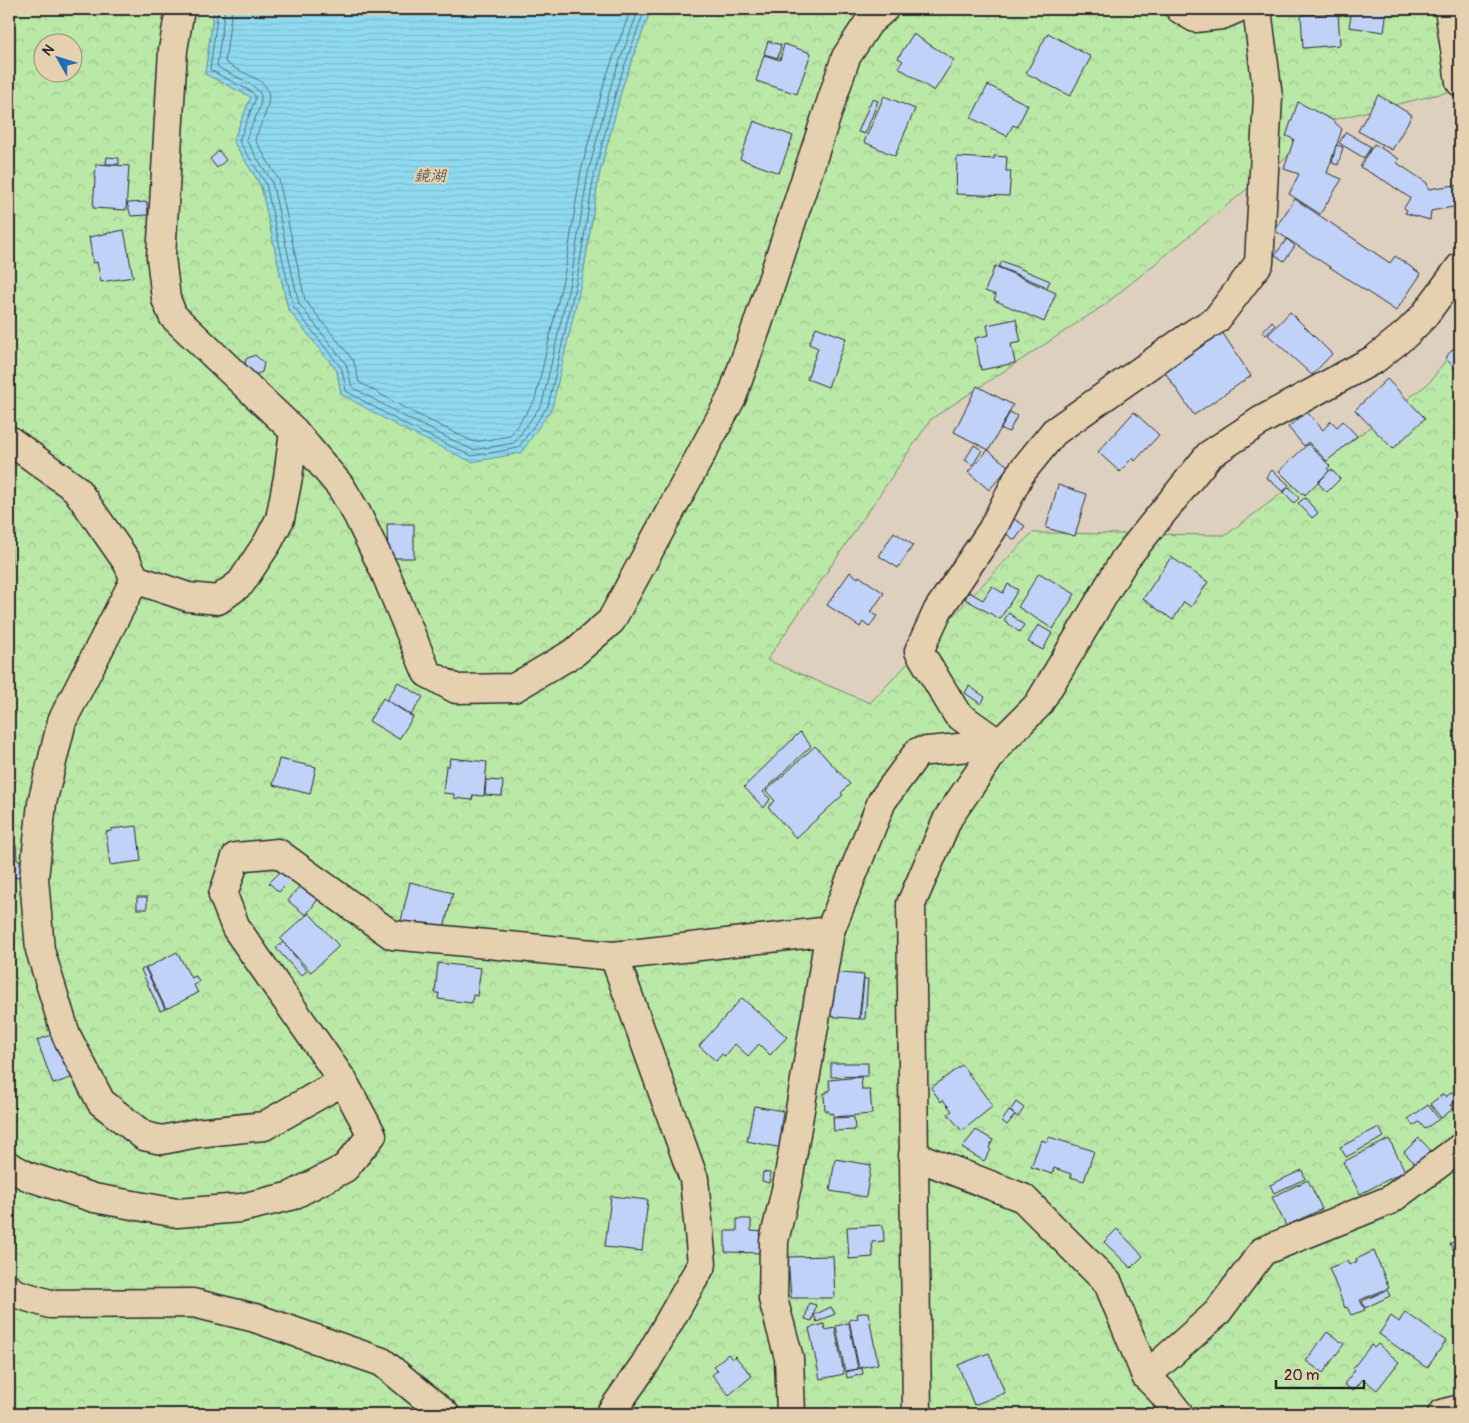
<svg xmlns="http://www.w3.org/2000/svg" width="1469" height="1423" viewBox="0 0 1469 1423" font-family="Pangolin,'Klee One',sans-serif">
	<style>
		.forest { fill: url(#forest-crowns); stroke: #728a69; fill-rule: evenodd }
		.water { fill: url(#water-rules); stroke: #6794a1 }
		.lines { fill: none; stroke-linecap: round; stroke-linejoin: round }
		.shore { stroke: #53717a; stroke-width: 1 }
		.building { fill: #c0d2f8; stroke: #2b2b2b }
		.minor-casing { stroke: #2b2b2b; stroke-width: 31 }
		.minor { stroke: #e5d0af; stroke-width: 28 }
		.labels { text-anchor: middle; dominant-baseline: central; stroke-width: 4.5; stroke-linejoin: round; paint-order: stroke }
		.water-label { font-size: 16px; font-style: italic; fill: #3a4549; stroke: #e5d0af }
	</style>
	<defs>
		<pattern id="forest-crowns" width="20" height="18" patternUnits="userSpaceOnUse" patternTransform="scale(1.25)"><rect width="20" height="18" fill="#bae8a7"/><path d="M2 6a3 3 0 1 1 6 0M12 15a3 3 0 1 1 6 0" fill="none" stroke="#a0c790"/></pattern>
		<pattern id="water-rules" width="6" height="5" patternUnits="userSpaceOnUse" patternTransform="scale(1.25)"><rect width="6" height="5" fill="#8fdaf0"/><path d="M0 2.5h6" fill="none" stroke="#7cbbce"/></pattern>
	</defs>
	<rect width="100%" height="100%" fill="#ded0be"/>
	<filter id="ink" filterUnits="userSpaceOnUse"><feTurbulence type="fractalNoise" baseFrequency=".02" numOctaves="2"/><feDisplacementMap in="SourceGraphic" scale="10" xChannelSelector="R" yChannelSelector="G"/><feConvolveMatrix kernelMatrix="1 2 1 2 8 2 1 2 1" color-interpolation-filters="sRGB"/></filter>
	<g filter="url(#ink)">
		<!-- forest -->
		<path class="forest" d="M9,9H214L205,74L251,97L233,141L261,186L288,309L337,371L341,394L583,275L599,176L623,85L651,9H1460V89L1332,120L1103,306L931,419L767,660L870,703L1032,533L1226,535L1429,383L1460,341V1414H9ZM42,42H72V72H42Z"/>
		<!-- water -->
		<polygon class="water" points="214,9 651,9 623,85 599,176 583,275 552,408 521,453 472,462 401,428 341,394 337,371 288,309 261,186 233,141 251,97 205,74"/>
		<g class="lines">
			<!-- shore -->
			<g class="shore">
				<polyline points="218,9 210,70 252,92 255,96 255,100 239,141 266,184 293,306 342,369 346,391 404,424 472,456 518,448 548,406 578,274 594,175 618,84 645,9"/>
				<path d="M225,9L217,66C227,75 264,84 261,100C259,114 250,127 246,140L272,182L299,304L346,364L352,387L407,418L473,450L514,443L542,404L572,273L588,173L612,82L639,9"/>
				<path d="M232,9L225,62C234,69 247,74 257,79C282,93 260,121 255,140L279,180L305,300L353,360L355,366L359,382L410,411L474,442L510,436L535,400L565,271L581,171L605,80L631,9"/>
			</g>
		</g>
		<!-- building -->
		<g class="building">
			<polygon points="1352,9 1387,9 1384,32 1349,27"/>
			<polygon points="1338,13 1340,45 1303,48 1301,15"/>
			<polygon points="1048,33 1091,57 1070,96 1026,73"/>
			<polygon points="913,34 954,60 934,91 898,67 903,61 898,58"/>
			<polygon points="768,41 781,45 778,58 764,54"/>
			<polygon points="784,44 811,53 797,94 756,81 764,55 780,60"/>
			<polygon points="988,85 1028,105 1017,127 1013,125 1007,136 971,118"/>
			<polygon points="1378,95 1412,115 1392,150 1358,131"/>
			<polygon points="884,96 915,109 895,156 864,142"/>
			<polygon points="872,99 878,101 865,134 858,132"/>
			<polygon points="1298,102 1332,120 1342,129 1327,173 1342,179 1320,214 1289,194 1299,174 1284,169 1294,139 1286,136"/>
			<polygon points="754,121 793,136 779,173 740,159"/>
			<polygon points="1346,132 1371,147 1364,158 1339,143"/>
			<polygon points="1374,144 1399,159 1397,163 1427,183 1428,189 1456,185 1459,206 1431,211 1430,220 1405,213 1407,210 1404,208 1410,198 1385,181 1360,167"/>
			<polygon points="1336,145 1343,147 1338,165 1332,163"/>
			<polygon points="219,151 226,160 217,168 210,159"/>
			<polygon points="994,156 1007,157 1006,171 1011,171 1009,196 956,194 957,157 994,159"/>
			<polygon points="107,157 119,158 119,164 106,164"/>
			<polygon points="96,164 129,166 126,210 93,208"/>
			<polygon points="1295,199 1390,263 1395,256 1421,274 1396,311 1274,230"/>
			<polygon points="147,202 148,215 131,216 127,203"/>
			<polygon points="124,230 133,277 101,282 97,262 93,263 89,237"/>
			<polygon points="1287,239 1295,246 1284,261 1275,255"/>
			<polygon points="1002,261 1050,281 1047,287 999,267"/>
			<polygon points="995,266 1056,293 1044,322 994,300 996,295 985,291"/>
			<polygon points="1290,312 1332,354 1312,375 1268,335"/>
			<polygon points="1016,319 1021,342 1011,344 1015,363 981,370 975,338 989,335 987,325"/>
			<polygon points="1272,321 1275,325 1266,335 1262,332"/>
			<polygon points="816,327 846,338 828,387 807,379 818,348 809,344"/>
			<polygon points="1222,332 1251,376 1194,415 1164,371"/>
			<polygon points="1460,341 1460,373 1445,358"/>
			<polygon points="255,355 264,363 262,372 252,376 244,369 246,359"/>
			<polygon points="1387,379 1425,418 1393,449 1355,410"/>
			<polygon points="977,386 1013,405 989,450 954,432"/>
			<polygon points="1010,412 1017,416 1009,432 1001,429"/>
			<polygon points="1134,412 1159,435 1135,461 1132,458 1120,472 1098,452"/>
			<polygon points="1307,412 1323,430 1331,421 1337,427 1343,421 1357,436 1327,461 1308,442 1304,446 1288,427"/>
			<polygon points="1308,444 1330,466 1327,469 1329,471 1305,495 1304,493 1302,494 1279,471"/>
			<polygon points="974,445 982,450 973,465 965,460"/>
			<polygon points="988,450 1009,467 989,490 968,472"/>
			<polygon points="1331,469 1340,479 1327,492 1318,483"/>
			<polygon points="1272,470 1289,485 1283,492 1266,477"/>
			<polygon points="1058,485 1087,494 1075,536 1046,528"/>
			<polygon points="1289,487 1299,498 1294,503 1284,492"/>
			<polygon points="1305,498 1318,513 1312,518 1298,503"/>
			<polygon points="1006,514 1025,526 1015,540 997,528"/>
			<polygon points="387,524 414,524 414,558 388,558"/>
			<polygon points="894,532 913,545 898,568 879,556"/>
			<polygon points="9,533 10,533 12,568 9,568"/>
			<polygon points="1171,557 1208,582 1191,607 1184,602 1173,620 1143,599"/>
			<polygon points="850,572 858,578 859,576 884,593 871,612 877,616 869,627 863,622 860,627 827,605"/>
			<polygon points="1039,573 1075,594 1053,629 1018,607"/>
			<polygon points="1008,584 1018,590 1000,619 965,599 969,592 983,600 992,586 1003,593"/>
			<polygon points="1009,613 1024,625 1019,632 1004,620"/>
			<polygon points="1038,625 1052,633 1043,650 1028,642"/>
			<polygon points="398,682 423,697 411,715 387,700"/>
			<polygon points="969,686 985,697 981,704 965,693"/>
			<polygon points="383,698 413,717 399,739 369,721"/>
			<polygon points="800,732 811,746 763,792 770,799 764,808 744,787"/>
			<polygon points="815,746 850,784 841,793 843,795 796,838 768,807 775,801 766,791"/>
			<polygon points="450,758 487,762 484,796 473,795 472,800 454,798 454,794 443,793 446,766 449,766"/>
			<polygon points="279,759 316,767 310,794 273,785"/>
			<polygon points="486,780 503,781 502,796 485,795"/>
			<polygon points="137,826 141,861 110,865 106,832 111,831 111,829"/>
			<polygon points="16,845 17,860 20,860 21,877 9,878 9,846"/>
			<polygon points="285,867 295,876 279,892 269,883"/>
			<polygon points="410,882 453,893 443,932 401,921"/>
			<polygon points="301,884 319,898 306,915 288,901"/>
			<rect x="137" y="897" width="10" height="12"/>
			<polygon points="9,910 14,933 9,934"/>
			<polygon points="309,913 339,946 311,972 280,939"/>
			<polygon points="283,942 307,971 301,976 276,948"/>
			<polygon points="177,952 191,978 196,976 199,982 194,985 198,993 166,1009 146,968"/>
			<polygon points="438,963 481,968 477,996 473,995 472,1003 438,999 439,993 435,993"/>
			<polygon points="145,968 165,1009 160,1011 141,970"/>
			<polygon points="831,972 864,975 859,1019 827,1016"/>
			<polygon points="864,979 868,979 865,1019 860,1019"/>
			<polygon points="742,998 787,1037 770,1055 759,1044 748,1056 735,1044 725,1056 722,1054 716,1061 699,1046"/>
			<polygon points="78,1026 94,1070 53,1084 37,1040"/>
			<polygon points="831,1063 868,1063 868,1076 831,1077"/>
			<polygon points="962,1065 993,1106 962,1131 948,1114 952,1111 943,1100 941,1102 931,1088"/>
			<polygon points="861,1077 862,1090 870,1090 872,1114 833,1117 833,1113 829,1114 829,1111 825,1111 824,1093 827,1093 827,1091 830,1091 829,1080"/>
			<polygon points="1452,1092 1458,1099 1450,1105 1453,1109 1441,1118 1430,1104 1443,1094 1446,1097"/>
			<polygon points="1460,1098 1460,1115 1451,1107"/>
			<polygon points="1016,1102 1024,1108 1018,1117 1010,1111"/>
			<polygon points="1428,1105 1439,1119 1425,1129 1419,1122 1413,1126 1408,1119"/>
			<polygon points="754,1106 783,1111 780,1132 785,1133 782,1148 747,1141"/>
			<polygon points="1009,1111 1015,1115 1007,1125 1002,1121"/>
			<polygon points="854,1117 855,1130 834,1131 833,1118"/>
			<polygon points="1379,1127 1384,1137 1346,1157 1340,1147"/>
			<polygon points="976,1130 993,1140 989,1148 991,1150 984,1161 962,1148"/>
			<polygon points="1049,1137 1094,1151 1084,1181 1070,1177 1071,1174 1054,1168 1052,1174 1031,1167 1041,1140 1047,1142"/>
			<polygon points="1419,1138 1433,1153 1418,1167 1404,1152"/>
			<polygon points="1389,1139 1405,1171 1360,1194 1343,1162"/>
			<polygon points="835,1159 871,1165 866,1197 830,1191"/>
			<polygon points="1302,1170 1305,1179 1274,1193 1270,1185"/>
			<polygon points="763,1172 770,1173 769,1183 762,1181"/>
			<polygon points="1308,1180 1322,1209 1286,1226 1272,1197"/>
			<polygon points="611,1196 648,1200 642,1251 605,1247"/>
			<polygon points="737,1219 751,1219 751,1231 766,1232 765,1253 725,1252 725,1231 737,1231"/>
			<polygon points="883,1225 884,1241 872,1242 873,1257 849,1259 847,1227"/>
			<polygon points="1117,1229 1143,1256 1131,1268 1104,1242"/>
			<polygon points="1460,1237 1460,1259 1450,1244"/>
			<polygon points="1374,1251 1389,1288 1360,1300 1365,1310 1351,1315 1347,1307 1345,1308 1329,1268 1347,1261 1349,1265 1357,1262 1356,1259"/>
			<polygon points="833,1256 835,1298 791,1298 788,1257"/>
			<polygon points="1387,1290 1390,1296 1365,1308 1362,1301"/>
			<polygon points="809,1303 816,1305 812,1321 805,1319"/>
			<polygon points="831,1307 835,1314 817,1322 814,1315"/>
			<polygon points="868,1312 878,1364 859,1368 849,1320 858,1318 857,1314"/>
			<polygon points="1405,1312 1446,1341 1427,1368 1379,1334 1391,1316 1399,1322"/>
			<polygon points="849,1323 858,1369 845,1371 836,1326"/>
			<polygon points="824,1324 825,1330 835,1328 844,1374 820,1379 809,1328"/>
			<polygon points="1327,1332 1344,1344 1323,1373 1306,1361"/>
			<polygon points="1378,1344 1399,1362 1377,1390 1363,1379 1353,1391 1344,1384 1355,1370 1353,1368 1371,1345 1374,1348"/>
			<polygon points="989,1353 1005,1393 974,1405 958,1365"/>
			<polygon points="728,1354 732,1359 735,1356 752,1376 729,1395 712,1375 718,1370 714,1366"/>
			<polygon points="862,1368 863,1374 847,1378 846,1372"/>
		</g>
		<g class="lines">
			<defs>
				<g id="minor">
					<polyline points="180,9 173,50 161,257 166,299 173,316 294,431 341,487 357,514 385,572 427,673 456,689 514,688 575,652 611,621 732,397 757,326 846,57 869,22 884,9"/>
					<polyline points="1180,9 1195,18 1222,15 1236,9"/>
					<polyline points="1449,9 1460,82"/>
					<polyline points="9,440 76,489 127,562 135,579 188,597 218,600 241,583 268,542 280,519 288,477 294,431"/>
					<polyline points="135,579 62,721 42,803 34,878 40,950 66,1035 101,1102 144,1136 162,1140 197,1133 264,1126 343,1081"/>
					<polyline points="999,744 957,714 919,651 938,610 992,530 1020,474 1054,432 1196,332 1216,320 1259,263 1268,97 1257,9"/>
					<polyline points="913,1155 1023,1198 1108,1283 1146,1376"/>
					<polyline points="9,1166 27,1176 94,1198 177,1213 241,1208 291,1196 345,1168 372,1135 343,1081 236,928 223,895 236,857 278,853 392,935 614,956 830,931"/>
					<polyline points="9,1289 14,1293 50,1304 193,1303 255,1318 382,1362 445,1414"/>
					<polyline points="610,1414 645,1364 702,1264 694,1179 614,956"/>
					<polyline points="791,1414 789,1358 773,1299 774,1241 788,1181 830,931 882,801 918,752 999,744"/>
					<polyline points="917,1414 911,904 948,818 999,744 1038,705 1125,559 1209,455 1262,420 1375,359 1406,334 1423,317 1460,267"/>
					<polyline points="1179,1414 1161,1391 1146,1376 1217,1313 1263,1251 1390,1200 1460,1148"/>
					<polyline points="1442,1414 1460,1409"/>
				</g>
			</defs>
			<!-- minor casing -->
			<use href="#minor" class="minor-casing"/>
			<!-- minor -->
			<use href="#minor" class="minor"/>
		</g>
	</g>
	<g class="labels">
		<!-- water labels -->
		<g class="water-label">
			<text x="430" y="176">鏡湖</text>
		</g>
	</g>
	<!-- margin -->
	<rect width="1469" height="1423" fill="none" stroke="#e5d0af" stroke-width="30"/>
	<rect x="15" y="15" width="1439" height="1393" fill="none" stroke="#2b2b2b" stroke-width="2" filter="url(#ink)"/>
	<!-- north arrow -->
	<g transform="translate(58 58) rotate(309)"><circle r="24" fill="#e5d0af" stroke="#9b8e7a"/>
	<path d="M0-4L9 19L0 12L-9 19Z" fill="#1f6fb2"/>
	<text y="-8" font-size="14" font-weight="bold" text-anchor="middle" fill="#2b2b2b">N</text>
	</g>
	<!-- scale -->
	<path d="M1276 1380v8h88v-8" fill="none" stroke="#2b2b2b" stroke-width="2.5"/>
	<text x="1284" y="1380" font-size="15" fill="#2b2b2b" stroke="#e5d0af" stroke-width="4" paint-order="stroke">20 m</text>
</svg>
